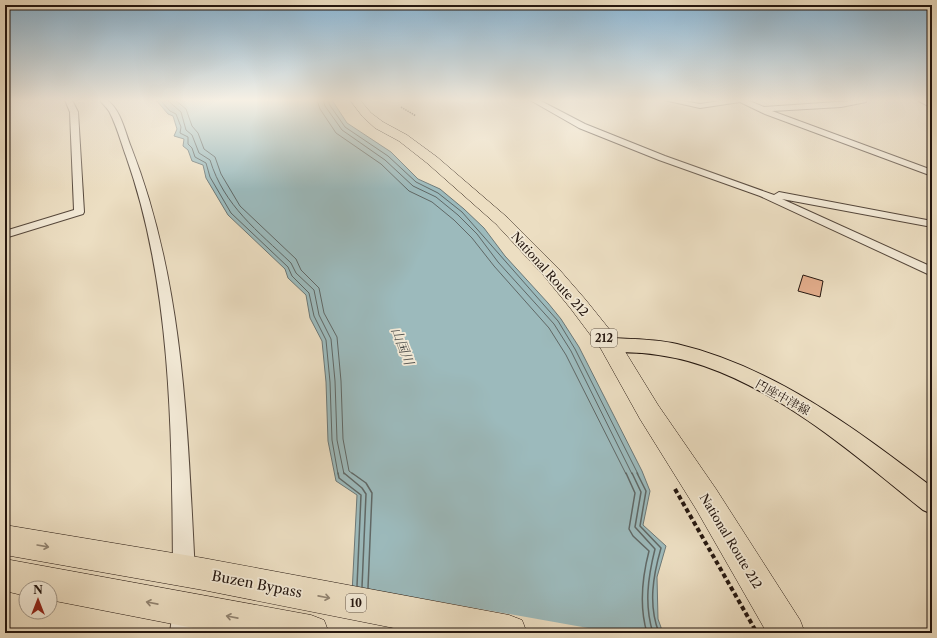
<svg xmlns="http://www.w3.org/2000/svg" width="937" height="638" viewBox="0 0 937 638" font-family="'Libre Caslon Text','Noto Serif JP',serif">
	<style>
		.water { fill: #9cbabc; stroke: #6c7877 }
		.pier { fill: #ecdec2 }
		.lines { fill: none; stroke-linecap: round; stroke-linejoin: round }
		.shore-far1 { stroke: #606866; stroke-width: 1 }
		.shore { stroke: #606866; stroke-width: 1.5 }
		.building { fill: #e4ae8d; stroke: #24160f }
		.minor-casing { stroke: #56483c; stroke-width: 2 }
		.major-casing { stroke: #24160f; stroke-width: 2 }
		.highway-casing { stroke: #24160f; stroke-width: 1 }
		.path-far1 { stroke: #24160f; stroke-width: 1.5; stroke-dasharray: 1.5 1; stroke-linecap: butt }
		.path { stroke: #24160f; stroke-width: 4; stroke-dasharray: 4.5 3; stroke-linecap: butt }
		.minor { fill: #f3ead7; fill-rule: evenodd }
		.major { fill: #ecdec2; fill-rule: evenodd }
		.highway { fill: #ecdec2; fill-rule: evenodd }
		.oneway { stroke: #928471 }
		.labels { text-anchor: middle; dominant-baseline: central; stroke-width: 3.5; stroke-linejoin: round; paint-order: stroke }
		.shield { fill: #f3ead7; stroke: #62564b; stroke-width: 1 }
		.shield-label { font-size: 11px; font-weight: bold; fill: #24160f }
		.street-label { font-size: 12px; fill: #24160f; stroke: #f3ead7 }
		.water-label { font-size: 13px; font-style: italic; fill: #4e4f4c; stroke: #f3ead7 }
		.near-street-label { font-size: 14px; fill: #24160f; stroke: #f3ead7 }
	</style>
	<rect width="100%" height="100%" fill="#ecdec2"/>
	<filter id="stains"><feTurbulence type="fractalNoise" baseFrequency=".005" numOctaves="4"/><feColorMatrix values="0 0 0 0 .2 0 0 0 0 .09 0 0 0 0 .02 0 0 0 .5 -.17"/></filter>
	<radialGradient id="worn" r=".72"><stop offset=".6" stop-color="#630" stop-opacity="0"/><stop offset="1" stop-color="#630" stop-opacity=".3"/></radialGradient>
	<!-- water -->
	<polygon class="water" points="156,100 332,100 347,123 391,152 418,179 440,189 464,209 484,228 505,256 548,303 561,319 579,347 642,471 650,491 643,525 666,546 657,577 658,619 663,633 350,633 357,495 336,481 328,441 326,382 322,341 310,318 306,295 288,278 285,269 228,215 206,178 203,165 192,161 188,150 183,146 184,139 174,136 177,129 173,116 168,114"/>
	<!-- pier -->
	<polygon class="pier" points="351,586 616,633 348,633"/>
	<g class="lines">
		<!-- shore-far1 -->
		<g class="shore-far1">
			<polyline points="160,100 170,111 176,114 181,127 180,133 188,137 188,144 192,148 195,157 206,163 210,177 231,213 288,267 292,276 309,293 314,316 326,340 330,382 332,440 338,474"/>
			<path d="M167,100L181,112L186,130L192,135L199,153L210,160C224,206 258,231 291,263L296,273L314,290L319,315L331,339L335,381L337,440L344,474"/>
			<polyline points="175,100 186,109 192,126 198,133 204,149 215,157 221,174 240,206 296,259 301,270 319,288 324,313 337,337 341,381 343,439 349,471 353,474"/>
			<polyline points="317,100 320,109 336,133 381,164 409,191 432,202 454,220 472,238 494,266 549,328 566,355 626,474"/>
			<polyline points="323,100 325,106 342,130 385,160 413,186 436,197 458,215 477,234 498,262 554,324 571,351 632,474"/>
			<polyline points="329,100 329,104 345,127 388,156 416,182 438,193 462,212 558,321 575,349 638,474"/>
		</g>
		<!-- shore -->
		<g class="shore">
			<polyline points="338,473 339,478 361,495 357,586"/>
			<polyline points="344,473 362,488 366,494 362,587"/>
			<polyline points="352,473 366,483 372,493 368,588"/>
			<path d="M626,473L635,493L629,529L633,536L649,551C642,578 639,606 647,633"/>
			<path d="M632,473L641,492L635,527L655,549C648,577 644,605 653,633"/>
			<path d="M637,473L646,491L640,526L661,548C653,576 648,605 659,633"/>
		</g>
	</g>
	<!-- building -->
	<polygon class="building" points="803,275 823,281 820,297 798,291"/>
	<g class="lines">
		<defs>
			<g id="minor">
				<polygon points="65,100 72,100 78,112 84,212 83,214 5,238 5,231 74,210 70,112"/>
				<path d="M100,100H107C121,110 125,132 131,147C182,277 187,417 194,554L195,572L192,580L184,583L176,580L173,572C172,435 172,286 126,156C121,142 117,127 110,113C108,108 102,104 100,100Z"/>
				<polygon points="530,100 539,100 585,124 665,156 774,195 779,192 932,221 932,227 782,199 932,267 932,276 760,196 659,160 579,128"/>
				<polygon points="664,100 677,100 700,104 727,100 747,100 764,107 866,100 866,102 841,107 772,111 932,170 932,176 765,114 740,102 700,108"/>
				<polygon points="917,100 926,100 932,103 932,108"/>
				<polygon points="184,598 192,601 195,609 194,633 170,633 173,609 176,601"/>
			</g>
			<path id="major" d="M610,338C632,339 655,339 677,344C774,367 854,428 932,487V514L923,510C856,456 787,395 704,366C684,359 664,355 642,353C629,352 616,353 603,350L600,345L603,340Z"/>
			<g id="highway">
				<polygon points="350,100 360,100 371,113 383,122 407,135 437,157 508,218 558,268 585,299 618,340 658,405 716,489 800,620 805,633 767,633 696,509 640,419 601,349 571,309 544,276 496,224 427,163 399,141 375,128 363,117"/>
				<polygon points="5,525 203,558 509,615 522,620 527,633 419,633 203,590 5,555"/>
				<polygon points="5,559 311,615 324,620 329,633 219,633 50,600 50,588 26,588 26,596 5,591"/>
			</g>
		</defs>
		<!-- minor casing -->
		<use href="#minor" class="minor-casing"/>
		<!-- major casing -->
		<use href="#major" class="major-casing"/>
		<!-- highway casing -->
		<use href="#highway" class="highway-casing"/>
		<!-- path-far1 -->
		<polyline class="path-far1" points="401,107 416,116"/>
		<!-- path -->
		<polyline class="path" points="675,489 757,633"/>
		<!-- minor -->
		<use href="#minor" class="minor"/>
		<!-- major -->
		<use href="#major" class="major"/>
		<!-- highway -->
		<use href="#highway" class="highway"/>
	</g>
	<!-- one-way arrows -->
	<defs><path id="oneway-shaft" d="M-6 0H5M1.5-3L5.5 0L1.5 3" fill="none" stroke-width="1.6" stroke-linecap="round" stroke-linejoin="round"/></defs>
	<g class="oneway">
		<use href="#oneway-shaft" transform="translate(43 546) rotate(10)"/>
		<use href="#oneway-shaft" transform="translate(324 597) rotate(11)"/>
		<use href="#oneway-shaft" transform="translate(152 603) rotate(-169)"/>
		<use href="#oneway-shaft" transform="translate(232 617) rotate(-169)"/>
	</g>
	<!-- sky -->
	<linearGradient id="sky" x2="0" y2="1"><stop stop-color="#89b6d6"/><stop offset="0.53" stop-color="#f6f0e4"/><stop offset="1" stop-color="#f6f0e4" stop-opacity="0"/></linearGradient>
	<rect width="937" height="189" fill="url(#sky)"/>
	<g class="labels">
		<!-- shield labels -->
		<g class="shield">
			<rect x="591" y="329" width="26" height="18" rx="3"/>
			<rect x="346" y="594" width="20" height="18" rx="3"/>
		</g>
		<g class="shield-label">
			<text x="604" y="338">212</text>
			<text x="356" y="603">10</text>
		</g>
		<!-- street labels -->
		<g class="street-label">
			<text transform="translate(550 274) rotate(48)">National Route 212</text>
			<text transform="translate(783 397) rotate(29)">円座中津線</text>
			<text transform="translate(731 541) rotate(59)">National Route 212</text>
		</g>
		<!-- water labels -->
		<g class="water-label">
			<text transform="translate(403 346) rotate(69)">山国川</text>
		</g>
		<!-- near-street labels -->
		<g class="near-street-label">
			<text transform="translate(257 584) rotate(11)">Buzen Bypass</text>
		</g>
	</g>
	<!-- margin -->
	<rect width="937" height="638" fill="none" stroke="#ecdec2" stroke-width="20"/>
	<rect x="6" y="6" width="925" height="626" fill="none" stroke="#24160f" stroke-width="2"/>
	<rect x="10" y="10" width="917" height="618" fill="none" stroke="#24160f"/>
	<!-- north arrow -->
	<g transform="translate(38 600)"><circle r="19" fill="#f3ead7" stroke="#a09587"/>
	<path d="M0-3L7 15L0 10L-7 15Z" fill="#8f2418"/>
	<text y="-6" font-size="11" font-weight="bold" text-anchor="middle" fill="#24160f">N</text>
	</g>
	<rect width="100%" height="100%" filter="url(#stains)"/>
	<rect width="100%" height="100%" fill="url(#worn)"/>
</svg>
